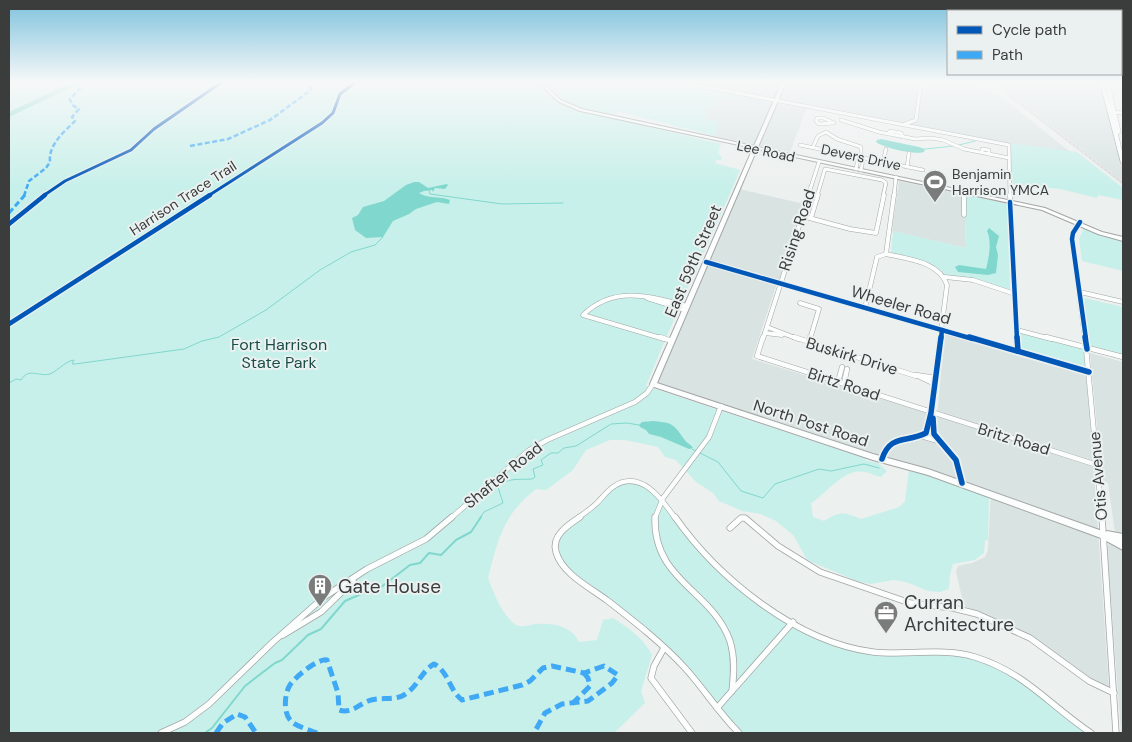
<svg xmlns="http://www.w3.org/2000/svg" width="1132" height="742" viewBox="0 0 1132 742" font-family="'DM Sans',sans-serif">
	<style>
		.built { fill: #d9e3e2 }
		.green { fill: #c8f0ea }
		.water { fill: #80d7cd }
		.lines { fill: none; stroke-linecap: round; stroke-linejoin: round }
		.stream-far1 { stroke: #80d7cd; stroke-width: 1 }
		.stream { stroke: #80d7cd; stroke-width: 2 }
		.street-far3-casing { stroke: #a3a5a5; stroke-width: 4 }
		.street-far2-casing { stroke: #a3a5a5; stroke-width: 5 }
		.street-far1-casing { stroke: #a3a5a5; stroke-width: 5.5 }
		.street-casing { stroke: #a3a5a5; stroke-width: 7 }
		.secondary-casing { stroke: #a3a5a5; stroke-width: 2 }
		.primary-casing { stroke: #a3a5a5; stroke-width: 1 }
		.street-far3 { stroke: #fcfdfd; stroke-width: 3 }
		.street-far2 { stroke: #fcfdfd; stroke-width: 4 }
		.street-far1 { stroke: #fcfdfd; stroke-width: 4.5 }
		.street { stroke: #fcfdfd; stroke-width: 5.5 }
		.secondary { fill: #fcfdfd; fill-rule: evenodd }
		.primary { fill: #fcfdfd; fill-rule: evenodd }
		.rail-casing { stroke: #d8d9d9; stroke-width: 2.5 }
		.rail { stroke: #ebf1f0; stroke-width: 1; stroke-dasharray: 2.5; stroke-linecap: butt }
		.quiet-far2 { stroke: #3fa9f5; stroke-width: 2.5; stroke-dasharray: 5 2.5; stroke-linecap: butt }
		.quiet-far1 { stroke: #3fa9f5; stroke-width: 3; stroke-dasharray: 6 3; stroke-linecap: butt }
		.quiet { stroke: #3fa9f5; stroke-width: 5; stroke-dasharray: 10 5; stroke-linecap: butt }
		.cycleway-far2-casing { stroke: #ebf1f0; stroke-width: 5 }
		.cycleway-far1-casing { stroke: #ebf1f0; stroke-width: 7 }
		.cycleway-casing { stroke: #ebf1f0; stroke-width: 9 }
		.cycleway-far2 { stroke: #0057b8; stroke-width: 3 }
		.cycleway-far1 { stroke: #0057b8; stroke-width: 4.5 }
		.cycleway { stroke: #0057b8; stroke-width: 5.5 }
		.labels { text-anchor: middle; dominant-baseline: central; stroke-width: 4; stroke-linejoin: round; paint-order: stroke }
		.far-street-label { font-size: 14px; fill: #3b3d3c; stroke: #ebf1f0 }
		.far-poi-label { font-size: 14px; fill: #3b3d3c; stroke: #ebf1f0; text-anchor: start }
		.street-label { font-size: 16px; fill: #3b3d3c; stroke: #ebf1f0 }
		.park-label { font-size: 16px; fill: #184d47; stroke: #ebf1f0 }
		.near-poi-label { font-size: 19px; fill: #3b3d3c; stroke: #ebf1f0; text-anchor: start }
	</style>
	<rect width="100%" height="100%" fill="#ecf0ef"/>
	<!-- built -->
	<g class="built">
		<polygon points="676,82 783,82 754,145 715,136 719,122 706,119 704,109 711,107 719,98 737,98"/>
		<polygon points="787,82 973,82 978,87 998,94 1074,155 1007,144 778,100"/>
		<polygon points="995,82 1099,82 1123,170 1123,181"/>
		<polygon points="777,102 807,107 790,152 759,146"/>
		<polygon points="899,181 964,195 966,248 892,231"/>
		<polygon points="739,189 804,204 779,281 709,261"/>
		<polygon points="708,264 777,283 752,359 937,416 945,332 1087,373 1109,689 1098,685 1029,636 964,606 956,572 958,566 972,563 985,557 988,550 991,492 657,382"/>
		<polygon points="1090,353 1123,362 1123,536 1115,533 1108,483 1102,479"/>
		<polygon points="1109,544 1123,549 1123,733 1121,733 1107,547"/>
	</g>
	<!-- green -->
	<g class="green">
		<path d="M9,82H532L548,90L554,99L578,110L721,144L718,153L722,157L721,160H716L715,163L740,170C710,242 675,313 646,386L867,459L864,460L878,463L887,471L881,477C875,476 871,473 865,472C844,467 826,494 811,503L813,517L824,521C841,511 843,512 861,519L899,507L905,501L909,469L989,497L988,541L985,540L984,553L975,560L953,564L950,575L949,589L940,592L928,591L906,582L893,580L871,584L859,582L807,560L794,536L776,521L761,514L742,511L719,501L713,493L696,482L676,460L665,457L658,447L625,440H610L586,450L573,470L546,490L536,489C503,515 498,539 488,578C494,594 502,615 516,625C522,628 529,625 535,624C552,623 571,625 579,642L597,640L603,620L613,618C630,629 643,638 652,655L641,691L645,703L614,733H9Z"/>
		<polygon points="544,82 676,82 739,95 737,98 719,98 711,107 704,109 706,119 719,122 715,136 617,111 614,115 569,104"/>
		<polygon points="1009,143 1077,152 1123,188 1123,200 1098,195 1097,198 1060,189 1013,184"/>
		<path d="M964,194L1007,204L1010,290L993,285L946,276C933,258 908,261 891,252L893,231L966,248Z"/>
		<polygon points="1084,228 1100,235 1123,242 1123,271 1082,261 1079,239"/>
		<polygon points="1084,298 1123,307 1123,356 1095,349 1090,345"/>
		<polygon points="1017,330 1087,349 1089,372 1018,351"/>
		<polygon points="626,481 646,486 657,492 700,548 760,602 818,636 860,649 960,653 1006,670 1091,733 739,733 686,669 562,564 556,540 586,513 607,491"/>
	</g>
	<!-- water -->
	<g class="water">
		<polygon points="78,82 91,82 72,87 9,117 9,112 60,88"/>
		<path d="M881,139L919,147L925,149L924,152C915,155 884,148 876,142L877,140Z"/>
		<path d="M414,182H419L428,188L447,184L448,185L445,189L435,188L433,192L432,190L424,191L419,193C427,199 440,196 450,200L449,204L437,202L416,209L409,214L393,221L383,237L366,238L355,230L352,218L358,215L363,207L384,201L406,185Z"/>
		<path d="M989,228L999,236L996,247L998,255L996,273L988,275L958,272L955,267L959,265L986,269C989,257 992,242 987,231Z"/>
		<path d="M653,421C672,423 673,423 684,439C686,443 691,444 693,448L689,449L661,437L649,434L646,430L640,427L639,425L642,422Z"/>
	</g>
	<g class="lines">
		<!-- stream-far1 -->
		<g class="stream-far1">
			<polyline points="959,145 975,141"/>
			<polyline points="925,149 954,146"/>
			<polyline points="429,190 430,194 502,204 563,203"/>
			<path d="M9,383L16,379L21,380C29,367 38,377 50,374C57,371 63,364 70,361L74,360L72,364H75L184,349L202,341L219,337L266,310L320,270L351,252L375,245L383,237"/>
			<polyline points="692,449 718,462 741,491 763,498 775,484 819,469 831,471 864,464 879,468"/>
			<path d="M480,518L484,512L503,503L498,487C507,477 520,480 532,479L535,477L533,469L543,465L541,460L551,453H558L564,448L576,446L611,424L627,423L639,425"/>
		</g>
		<!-- stream -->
		<polyline class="stream" points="205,733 212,728 245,686 275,663 282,660 308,635 321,629 345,601 368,591 372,593 376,591 410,565 420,563 429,553 441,555 456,540 471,532 481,517"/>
		<defs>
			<g id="street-far3">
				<polyline points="690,84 1009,145 1010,196"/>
				<polyline points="1112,112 1123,113"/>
				<polygon points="817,118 823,118 834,123 819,124 816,121"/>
				<polyline points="841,120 879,132 915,139 931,138 943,140 964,149 1009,158"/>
				<polyline points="905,124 916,120 921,82"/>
				<polyline points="888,134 890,131 901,133 903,137"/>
				<polyline points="800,145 923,170"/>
				<polyline points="813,147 818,136 826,132 837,139 861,147 861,157 858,158 856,169"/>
				<polyline points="982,152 982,149 989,150 989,154"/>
				<polyline points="861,157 863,160 861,170"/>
				<polyline points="883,162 886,149"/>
				<polyline points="907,167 909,153"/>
				<polyline points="964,193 964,196"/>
				<polyline points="808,196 819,162"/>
				<polyline points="817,196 825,169 882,180 886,183 883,196"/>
				<polyline points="894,196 896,177"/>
			</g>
			<g id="street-far2">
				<path d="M894,195L886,254C907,259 939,261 947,285L940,339"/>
				<polyline points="964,195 964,215"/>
				<polyline points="1010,195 1017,339"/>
				<polyline points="802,216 850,229 876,233 884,195"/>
				<polyline points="811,218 818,195"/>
				<polyline points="1080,222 1073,233 1072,239 1085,339"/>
				<polyline points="706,262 973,339"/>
				<polyline points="945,277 973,280 1015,294"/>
				<polyline points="1080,292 1123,302"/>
				<polyline points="647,298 685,310"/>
				<polyline points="800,303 819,309 810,339"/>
				<polyline points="865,308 877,257 886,254"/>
				<polyline points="767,327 798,339"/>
				<polyline points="1017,330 1051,339"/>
				<polyline points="765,333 782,335"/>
				<path d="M664,339L583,315C614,285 649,296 687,306"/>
				<polyline points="763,339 809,195"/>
			</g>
			<g id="street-far1">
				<polyline points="660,337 672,341"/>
				<polyline points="763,337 757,356 1097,465"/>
				<polyline points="794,337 916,376"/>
				<polyline points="969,337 1089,372"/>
				<polyline points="1017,337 1018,351"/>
				<polyline points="1046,337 1123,357"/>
				<polyline points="1085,337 1102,518"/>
				<polyline points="809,342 810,337"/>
				<polyline points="838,382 842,367"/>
				<polyline points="844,384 847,369"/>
				<polyline points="935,384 916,375 936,378"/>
				<path d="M931,413L933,416L934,434C951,451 959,458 962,483"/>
				<polyline points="921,436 938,441"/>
				<path d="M882,459C889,438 905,440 923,435C936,416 937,362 940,337"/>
				<polyline points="451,518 528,451 547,440 635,402 647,393 653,384"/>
				<path d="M578,518C584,513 591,509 597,503C602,498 607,491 613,487C640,468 662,499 675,518"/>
				<polyline points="655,518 663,498 709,437 721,406"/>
			</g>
			<g id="street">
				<path d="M580,517C568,525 551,536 556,552C562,574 591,588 608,601C635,622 662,643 685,668C704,689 719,713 739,733"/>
				<path d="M655,517C653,581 712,590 730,641C735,658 734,674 732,691"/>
				<path d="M675,517C718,578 796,642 873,652C907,656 941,647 975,657C1026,673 1049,705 1091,733"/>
				<polyline points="1102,517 1116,733"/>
				<polyline points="730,528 741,518 745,518 778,546 820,572 910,603 953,608 977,614 1030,638 1089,681 1114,693"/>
				<polyline points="283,635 321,612 353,581"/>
				<polyline points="664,648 654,666 651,678 692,733"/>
				<polyline points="717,708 793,622"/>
				<polyline points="161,733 185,722 209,704 273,642 324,597 367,569 426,539 452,517"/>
			</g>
			<polygon id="secondary" points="537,82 541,82 561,100 582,109 754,146 782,82 786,82 758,147 1045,208 1102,232 1123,237 1123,241 1098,234 1042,210 757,149 657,383 873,454 928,469 1105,532 1107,531 1123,534 1123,542 1122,541 1123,542 1123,550 1101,538 928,475 873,460 651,386 650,384 753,148 580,111 559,102"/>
			<polygon id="primary" points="1100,82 1104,82 1111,107 1105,82 1109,82 1121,133 1118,134 1123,155 1123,164 1121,163"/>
		</defs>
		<!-- street-far3 casing -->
		<use href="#street-far3" class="street-far3-casing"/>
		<!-- street-far2 casing -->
		<use href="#street-far2" class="street-far2-casing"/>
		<!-- street-far1 casing -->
		<use href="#street-far1" class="street-far1-casing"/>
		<!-- street casing -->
		<use href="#street" class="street-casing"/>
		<!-- secondary casing -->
		<use href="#secondary" class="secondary-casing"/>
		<!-- primary casing -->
		<use href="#primary" class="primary-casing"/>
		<!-- street-far3 -->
		<use href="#street-far3" class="street-far3"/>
		<!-- street-far2 -->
		<use href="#street-far2" class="street-far2"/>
		<!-- street-far1 -->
		<use href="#street-far1" class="street-far1"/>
		<!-- street -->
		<use href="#street" class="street"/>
		<!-- secondary -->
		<use href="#secondary" class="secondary"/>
		<!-- primary -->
		<use href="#primary" class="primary"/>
		<defs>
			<polyline id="rail" points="992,82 1123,183"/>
		</defs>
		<!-- rail casing -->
		<use href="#rail" class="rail-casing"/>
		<!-- rail -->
		<use href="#rail" class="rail"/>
		<!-- quiet-far2 -->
		<g class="quiet-far2">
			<polyline points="190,146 228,139 270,120 311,90 309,82"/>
			<path d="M24,196L29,181L46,168L50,162C48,145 64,132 75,121L72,117L79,109L72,105L70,99L82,86"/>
		</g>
		<!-- quiet-far1 -->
		<polyline class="quiet-far1" points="9,213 25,195"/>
		<!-- quiet -->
		<g class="quiet">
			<polyline points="572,704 590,686 588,678 584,673"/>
			<polyline points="216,733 223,723 237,714 245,717 256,733"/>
			<path d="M317,733C310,730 298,727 292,722C283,715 284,694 290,685C295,677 318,658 327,660L338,693L339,710C351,714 358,705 368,701C381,696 396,702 407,693C418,685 422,671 434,664C449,672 449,690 462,700L522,685L530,681L543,668L552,666L584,673L604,666L618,675L612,683L588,701L562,704L545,713L534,733"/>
		</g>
		<defs>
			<g id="cycleway-far2">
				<polyline points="43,196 65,181 131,150 154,129 222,82"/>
				<polyline points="208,196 322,123 333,113 340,94 356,82"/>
			</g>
			<g id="cycleway-far1">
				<polyline points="1010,202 1017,339"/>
				<polyline points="1080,222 1073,233 1072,239 1086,339"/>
				<polyline points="9,224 45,195"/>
				<polyline points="706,262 973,339"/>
				<polyline points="9,324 210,195"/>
				<polyline points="941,339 942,330"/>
			</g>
			<g id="cycleway">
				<polyline points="969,337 1089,372"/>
				<polyline points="1017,337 1018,351"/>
				<polyline points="1085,337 1087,349"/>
				<polyline points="933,418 934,434 956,460 962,483"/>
				<path d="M882,459C890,434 906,443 926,433L931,413L941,337"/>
			</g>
		</defs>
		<!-- cycleway-far2 casing -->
		<use href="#cycleway-far2" class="cycleway-far2-casing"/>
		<!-- cycleway-far1 casing -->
		<use href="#cycleway-far1" class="cycleway-far1-casing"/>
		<!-- cycleway casing -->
		<use href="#cycleway" class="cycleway-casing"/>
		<!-- cycleway-far2 -->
		<use href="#cycleway-far2" class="cycleway-far2"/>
		<!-- cycleway-far1 -->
		<use href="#cycleway-far1" class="cycleway-far1"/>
		<!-- cycleway -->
		<use href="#cycleway" class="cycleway"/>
	</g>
	<!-- sky -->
	<linearGradient id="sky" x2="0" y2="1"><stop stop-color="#7ec2dd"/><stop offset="0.44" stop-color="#f6f8f8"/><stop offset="1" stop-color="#f6f8f8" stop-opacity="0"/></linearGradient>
	<rect width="1132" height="186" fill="url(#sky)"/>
	<!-- icons -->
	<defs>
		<symbol id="stadium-pin" viewBox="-11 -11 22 30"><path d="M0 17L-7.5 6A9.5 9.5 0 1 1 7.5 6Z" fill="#797c7b" stroke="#ebf1f0"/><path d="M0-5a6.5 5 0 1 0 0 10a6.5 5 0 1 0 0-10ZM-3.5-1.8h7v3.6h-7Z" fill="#fff"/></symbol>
		<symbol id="building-pin" viewBox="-11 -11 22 30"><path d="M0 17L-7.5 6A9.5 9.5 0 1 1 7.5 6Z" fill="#797c7b" stroke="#ebf1f0"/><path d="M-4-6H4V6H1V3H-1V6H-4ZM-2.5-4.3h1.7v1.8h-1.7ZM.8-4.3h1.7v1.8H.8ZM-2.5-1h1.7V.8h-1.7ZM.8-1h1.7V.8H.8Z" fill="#fff"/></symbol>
		<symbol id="office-pin" viewBox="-11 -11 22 30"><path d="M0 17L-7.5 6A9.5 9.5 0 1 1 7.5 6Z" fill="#797c7b" stroke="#ebf1f0"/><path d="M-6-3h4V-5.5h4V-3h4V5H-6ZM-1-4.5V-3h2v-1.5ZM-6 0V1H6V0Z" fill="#fff"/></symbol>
	</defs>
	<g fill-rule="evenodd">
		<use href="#stadium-pin" x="921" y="168" width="28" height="38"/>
		<use href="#building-pin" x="306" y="572" width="28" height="38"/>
		<use href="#office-pin" x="872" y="599" width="28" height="38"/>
	</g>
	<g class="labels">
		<!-- far-street labels -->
		<g class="far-street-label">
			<text transform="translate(766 151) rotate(12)">Lee Road</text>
			<text transform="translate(861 157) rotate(12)">Devers Drive</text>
			<text transform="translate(183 198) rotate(-33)">Harrison Trace Trail</text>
		</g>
		<!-- far-poi labels -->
		<g class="far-poi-label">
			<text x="952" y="174">Benjamin<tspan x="952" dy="16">Harrison YMCA</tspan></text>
		</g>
		<!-- street labels -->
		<g class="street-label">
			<text transform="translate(797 230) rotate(-72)">Rising Road</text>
			<text transform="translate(693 261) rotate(-67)">East 59th Street</text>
			<text transform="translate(901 305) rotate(16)">Wheeler Road</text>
			<text transform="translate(852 356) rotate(17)">Buskirk Drive</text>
			<text transform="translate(844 384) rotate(18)">Birtz Road</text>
			<text transform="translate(811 423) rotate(18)">North Post Road</text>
			<text transform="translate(1014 439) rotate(17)">Britz Road</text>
			<text transform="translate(503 475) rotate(-39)">Shafter Road</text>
			<text transform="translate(1098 476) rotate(-95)">Otis Avenue</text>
		</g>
		<!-- park labels -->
		<g class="park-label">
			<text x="279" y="344">Fort Harrison<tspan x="279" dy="18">State Park</tspan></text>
		</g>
		<!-- near-poi labels -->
		<g class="near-poi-label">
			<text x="338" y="586">Gate House</text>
			<text x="904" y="602">Curran<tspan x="904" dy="22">Architecture</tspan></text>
		</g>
	</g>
	<!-- border -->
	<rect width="1132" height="742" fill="none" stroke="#3b3d3c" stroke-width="20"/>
	<!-- legend -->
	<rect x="947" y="10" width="175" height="65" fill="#ebf1f0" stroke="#a5a9a8"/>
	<rect x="957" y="26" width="25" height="8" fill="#0057b8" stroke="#a5a9a8"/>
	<text x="992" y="35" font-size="15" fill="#3b3d3c">Cycle path</text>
	<rect x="957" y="51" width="25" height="8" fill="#3fa9f5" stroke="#a5a9a8"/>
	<text x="992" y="60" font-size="15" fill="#3b3d3c">Path</text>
</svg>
